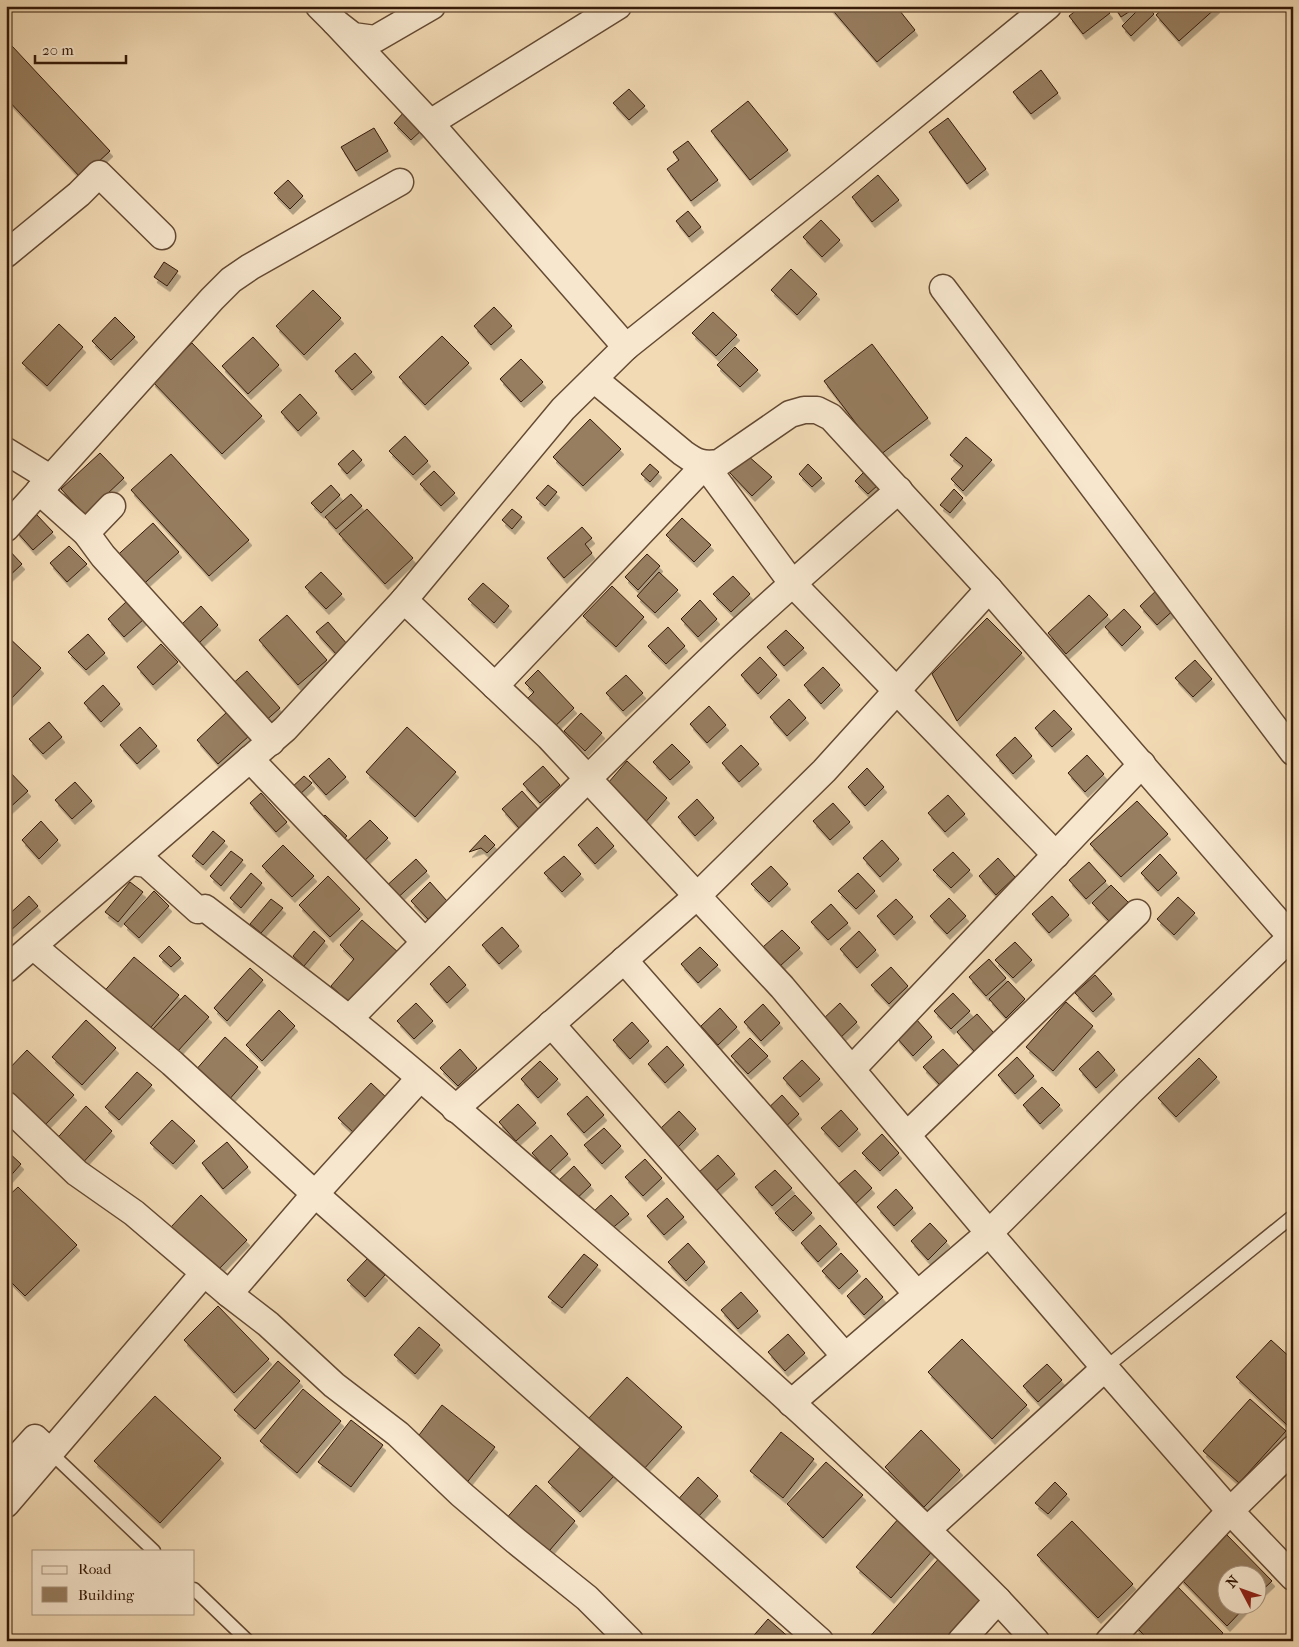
<svg xmlns="http://www.w3.org/2000/svg" width="1299" height="1647" viewBox="0 0 1299 1647" font-family="'IM FELL French Canon',serif">
	<style>
		.building { fill: #977e61; stroke: #351a08; filter: url(#shadow) }
		.lines { fill: none; stroke-linecap: round; stroke-linejoin: round }
		.lane-casing { stroke: #644a33; stroke-width: 15 }
		.street-casing { stroke: #644a33; stroke-width: 29 }
		.lane { stroke: #f7e7ce; stroke-width: 12 }
		.street { stroke: #f7e7ce; stroke-width: 26 }
	</style>
	<defs>
		<filter id="shadow"><feDropShadow dx="3" dy="5.5" stdDeviation="0" flood-color="#0004"/></filter>
	</defs>
	<rect width="100%" height="100%" fill="#f2dab4"/>
	<filter id="stains"><feTurbulence type="fractalNoise" baseFrequency=".004" numOctaves="4"/><feColorMatrix values="0 0 0 0 .2 0 0 0 0 .09 0 0 0 0 .02 0 0 0 .5 -.17"/></filter>
	<radialGradient id="worn" r=".72"><stop offset=".6" stop-color="#630" stop-opacity="0"/><stop offset="1" stop-color="#630" stop-opacity=".3"/></radialGradient>
	<!-- building -->
	<g class="building">
		<polygon points="829,6 896,6 915,30 877,62"/>
		<polygon points="1082,6 1104,6 1110,13 1083,34 1069,16"/>
		<polygon points="1114,6 1138,6 1121,17"/>
		<polygon points="1142,6 1147,6 1154,14 1131,36 1122,26"/>
		<polygon points="1166,6 1216,6 1217,7 1179,41 1156,15"/>
		<polygon points="12,46 110,151 81,178 6,98 6,51"/>
		<polygon points="1041,70 1058,93 1031,114 1013,92"/>
		<polygon points="629,89 645,106 629,120 613,103"/>
		<polygon points="748,101 788,150 750,180 711,131"/>
		<polygon points="406,110 424,128 411,140 394,123"/>
		<polygon points="948,118 986,169 967,184 929,132"/>
		<polygon points="374,128 388,151 356,171 341,147"/>
		<polygon points="688,141 718,180 691,201 667,169 679,160 673,152"/>
		<polygon points="878,175 899,200 872,222 852,197"/>
		<polygon points="288,180 303,196 290,209 274,193"/>
		<polygon points="688,211 701,227 689,237 676,221"/>
		<polygon points="821,220 840,240 822,257 803,237"/>
		<polygon points="164,262 178,271 167,286 154,277"/>
		<polygon points="791,269 817,294 797,315 771,290"/>
		<polygon points="313,290 341,318 304,355 276,326"/>
		<polygon points="494,307 512,326 491,345 474,326"/>
		<polygon points="713,312 737,335 716,356 692,333"/>
		<polygon points="115,317 135,337 111,360 92,341"/>
		<polygon points="59,324 83,347 47,386 22,363"/>
		<polygon points="442,336 469,363 425,405 399,377"/>
		<polygon points="253,337 279,365 248,394 222,366"/>
		<polygon points="192,343 262,416 222,454 152,381"/>
		<polygon points="872,344 928,418 880,455 824,381"/>
		<polygon points="735,347 758,370 740,387 717,365"/>
		<polygon points="355,353 372,372 352,390 335,371"/>
		<polygon points="521,359 543,382 521,402 500,379"/>
		<polygon points="300,394 317,413 298,431 281,412"/>
		<polygon points="590,419 621,449 583,486 553,457"/>
		<polygon points="405,436 428,461 413,475 389,451"/>
		<polygon points="966,437 992,460 963,491 951,479 963,466 950,455"/>
		<polygon points="353,450 362,460 347,474 338,464"/>
		<polygon points="100,453 124,478 85,515 61,489"/>
		<polygon points="171,454 249,540 209,576 131,490"/>
		<polygon points="747,455 772,477 752,496 729,472"/>
		<polygon points="650,464 659,472 650,482 641,474"/>
		<polygon points="808,464 822,478 812,487 799,474"/>
		<polygon points="434,471 455,493 441,506 420,484"/>
		<polygon points="864,472 878,485 868,494 855,481"/>
		<polygon points="331,485 340,495 321,513 311,503"/>
		<polygon points="548,485 557,492 545,506 536,498"/>
		<polygon points="954,489 963,498 950,513 940,505"/>
		<polygon points="351,494 362,506 336,529 325,517"/>
		<polygon points="367,509 413,558 385,584 339,534"/>
		<polygon points="512,509 522,517 512,529 502,520"/>
		<polygon points="36,514 53,532 33,550 16,531"/>
		<polygon points="682,518 711,545 694,562 666,535"/>
		<polygon points="153,523 179,552 137,590 111,561"/>
		<polygon points="582,527 592,538 585,544 592,553 564,578 547,558"/>
		<polygon points="69,546 87,564 67,582 50,563"/>
		<polygon points="6,547 22,564 6,579"/>
		<polygon points="647,554 660,566 638,590 625,577"/>
		<polygon points="321,572 342,594 326,609 305,587"/>
		<polygon points="659,572 678,590 655,613 637,596"/>
		<polygon points="733,576 750,594 731,612 713,594"/>
		<polygon points="483,583 509,606 494,623 468,599"/>
		<polygon points="612,586 644,617 616,647 583,616"/>
		<polygon points="1159,588 1177,607 1157,625 1140,606"/>
		<polygon points="1089,595 1108,615 1066,654 1048,633"/>
		<polygon points="700,600 717,619 698,637 681,619"/>
		<polygon points="127,601 144,619 124,637 108,619"/>
		<polygon points="201,606 218,625 199,643 182,624"/>
		<polygon points="1124,609 1141,627 1122,646 1105,627"/>
		<polygon points="287,615 327,660 298,685 259,640"/>
		<polygon points="987,618 1022,653 957,721 932,674"/>
		<polygon points="328,622 348,645 337,655 316,632"/>
		<polygon points="668,627 685,646 666,664 648,646"/>
		<polygon points="786,630 804,648 784,666 767,647"/>
		<polygon points="88,634 105,653 86,670 68,652"/>
		<polygon points="6,635 41,668 6,704"/>
		<polygon points="161,644 178,662 153,685 137,667"/>
		<polygon points="760,657 777,675 758,694 741,675"/>
		<polygon points="1195,660 1212,679 1193,697 1175,678"/>
		<polygon points="823,667 840,685 821,704 804,685"/>
		<polygon points="538,670 574,708 550,731 523,703 534,692 525,683"/>
		<polygon points="247,671 280,708 263,723 230,686"/>
		<polygon points="626,675 643,693 623,711 606,693"/>
		<polygon points="103,685 120,704 101,722 84,703"/>
		<polygon points="789,699 806,718 787,736 770,717"/>
		<polygon points="709,706 726,725 707,743 690,724"/>
		<polygon points="1054,710 1072,729 1052,747 1035,728"/>
		<polygon points="227,712 249,736 218,764 197,740"/>
		<polygon points="581,713 602,733 585,751 564,731"/>
		<polygon points="49,722 62,737 43,754 29,739"/>
		<polygon points="140,727 157,746 137,764 120,745"/>
		<polygon points="407,727 456,772 415,817 366,772"/>
		<polygon points="1015,737 1032,756 1013,774 996,755"/>
		<polygon points="672,744 690,762 670,780 653,762"/>
		<polygon points="741,745 759,764 739,782 722,763"/>
		<polygon points="1087,755 1104,774 1085,792 1068,773"/>
		<polygon points="329,758 346,777 326,795 309,776"/>
		<polygon points="627,761 667,798 642,826 602,790"/>
		<polygon points="543,766 560,785 540,803 523,784"/>
		<polygon points="6,768 28,791 6,811"/>
		<polygon points="867,768 884,787 865,806 848,787"/>
		<polygon points="304,776 312,783 297,797 290,789"/>
		<polygon points="75,782 92,801 72,819 55,800"/>
		<polygon points="522,791 539,810 519,828 502,809"/>
		<polygon points="261,793 287,822 276,832 250,803"/>
		<polygon points="948,795 965,814 945,832 928,813"/>
		<polygon points="697,799 714,818 695,836 678,817"/>
		<polygon points="1137,801 1168,834 1121,877 1090,844"/>
		<polygon points="833,803 850,822 830,840 813,821"/>
		<polygon points="325,815 347,836 338,844 317,823"/>
		<polygon points="370,820 388,838 358,867 340,848"/>
		<polygon points="41,821 58,840 39,859 22,840"/>
		<polygon points="597,827 614,846 595,864 578,845"/>
		<polygon points="213,831 225,841 203,865 192,856"/>
		<polygon points="485,835 495,845 487,853 481,848 469,852"/>
		<polygon points="882,840 899,859 880,877 863,858"/>
		<polygon points="283,845 314,876 292,897 262,866"/>
		<polygon points="231,851 243,860 221,886 210,876"/>
		<polygon points="953,852 970,870 951,888 933,870"/>
		<polygon points="1160,854 1177,873 1158,891 1141,873"/>
		<polygon points="564,856 581,874 562,892 544,873"/>
		<polygon points="998,858 1015,877 996,895 979,876"/>
		<polygon points="416,859 427,871 394,901 383,889"/>
		<polygon points="1089,862 1106,881 1086,899 1069,880"/>
		<polygon points="771,866 788,884 769,902 751,884"/>
		<polygon points="251,873 262,883 241,908 230,898"/>
		<polygon points="858,873 875,891 856,909 838,891"/>
		<polygon points="328,876 360,909 330,937 299,905"/>
		<polygon points="130,882 143,892 118,922 105,912"/>
		<polygon points="430,882 447,901 428,919 411,901"/>
		<polygon points="1111,885 1129,903 1109,921 1092,903"/>
		<polygon points="154,891 169,906 139,938 124,924"/>
		<polygon points="29,896 38,906 10,931 6,927 6,917"/>
		<polygon points="1052,896 1069,915 1049,933 1032,914"/>
		<polygon points="1178,897 1195,913 1174,935 1157,919"/>
		<polygon points="949,898 966,916 947,934 930,916"/>
		<polygon points="271,899 283,908 261,933 250,924"/>
		<polygon points="896,899 913,917 894,935 877,916"/>
		<polygon points="831,904 848,923 828,940 811,922"/>
		<polygon points="362,920 399,953 352,1005 331,986 354,959 340,945"/>
		<polygon points="502,927 519,946 499,964 482,945"/>
		<polygon points="782,930 800,948 780,966 763,947"/>
		<polygon points="314,931 325,941 304,966 293,956"/>
		<polygon points="859,931 876,950 857,968 840,949"/>
		<polygon points="1015,942 1032,960 1013,978 995,960"/>
		<polygon points="169,946 181,958 171,967 159,956"/>
		<polygon points="700,947 718,965 698,983 681,964"/>
		<polygon points="134,957 179,995 145,1034 101,995"/>
		<polygon points="989,959 1006,978 986,996 969,977"/>
		<polygon points="449,966 466,985 447,1003 430,984"/>
		<polygon points="891,967 908,986 889,1004 871,985"/>
		<polygon points="250,968 263,980 227,1021 214,1008"/>
		<polygon points="1095,975 1112,994 1093,1012 1075,993"/>
		<polygon points="1008,981 1025,999 1006,1018 989,999"/>
		<polygon points="953,993 970,1011 951,1029 934,1011"/>
		<polygon points="185,995 209,1017 177,1052 153,1029"/>
		<polygon points="1066,1002 1093,1026 1053,1071 1026,1047"/>
		<polygon points="416,1003 433,1021 414,1039 397,1021"/>
		<polygon points="840,1003 857,1022 838,1040 821,1021"/>
		<polygon points="763,1004 780,1023 761,1041 744,1022"/>
		<polygon points="720,1008 737,1027 718,1045 701,1026"/>
		<polygon points="279,1010 295,1026 262,1061 246,1045"/>
		<polygon points="977,1014 994,1033 974,1051 957,1032"/>
		<polygon points="916,1019 932,1037 913,1056 896,1037"/>
		<polygon points="86,1020 116,1048 82,1085 52,1057"/>
		<polygon points="632,1022 649,1041 630,1059 613,1040"/>
		<polygon points="225,1037 258,1067 227,1102 194,1072"/>
		<polygon points="750,1038 768,1056 748,1074 731,1056"/>
		<polygon points="667,1046 684,1065 665,1083 648,1064"/>
		<polygon points="460,1049 477,1068 458,1086 440,1068"/>
		<polygon points="943,1049 960,1067 940,1085 923,1067"/>
		<polygon points="27,1050 74,1095 43,1127 6,1091 6,1072"/>
		<polygon points="1098,1051 1115,1070 1096,1088 1079,1069"/>
		<polygon points="1017,1057 1034,1076 1015,1094 998,1075"/>
		<polygon points="1199,1058 1217,1077 1176,1117 1158,1098"/>
		<polygon points="802,1060 820,1079 800,1097 783,1078"/>
		<polygon points="540,1061 558,1079 538,1098 521,1079"/>
		<polygon points="137,1072 152,1085 119,1120 105,1107"/>
		<polygon points="371,1083 388,1099 355,1134 338,1118"/>
		<polygon points="1042,1087 1060,1105 1040,1124 1023,1105"/>
		<polygon points="782,1095 799,1114 780,1132 763,1113"/>
		<polygon points="587,1096 604,1115 584,1133 567,1114"/>
		<polygon points="518,1104 536,1123 516,1141 499,1122"/>
		<polygon points="86,1106 112,1131 78,1168 52,1144"/>
		<polygon points="841,1110 858,1129 839,1147 821,1128"/>
		<polygon points="679,1111 696,1129 677,1148 660,1129"/>
		<polygon points="172,1120 195,1141 173,1164 150,1143"/>
		<polygon points="604,1128 621,1146 602,1164 584,1145"/>
		<polygon points="882,1134 899,1153 880,1171 862,1153"/>
		<polygon points="551,1135 568,1154 549,1172 532,1153"/>
		<polygon points="227,1142 248,1167 223,1189 202,1163"/>
		<polygon points="6,1150 21,1164 6,1181"/>
		<polygon points="718,1155 735,1174 715,1192 698,1173"/>
		<polygon points="645,1159 662,1178 643,1196 625,1177"/>
		<polygon points="574,1166 591,1185 572,1203 555,1184"/>
		<polygon points="775,1170 792,1188 772,1206 755,1187"/>
		<polygon points="855,1170 872,1188 853,1206 835,1187"/>
		<polygon points="18,1187 77,1245 25,1296 6,1277 6,1198"/>
		<polygon points="896,1189 913,1208 894,1226 877,1207"/>
		<polygon points="201,1195 247,1240 217,1271 171,1227"/>
		<polygon points="611,1195 629,1214 609,1231 592,1213"/>
		<polygon points="795,1195 812,1213 793,1231 775,1213"/>
		<polygon points="667,1198 684,1217 664,1235 647,1216"/>
		<polygon points="930,1223 947,1241 928,1260 911,1241"/>
		<polygon points="820,1225 837,1244 818,1262 801,1243"/>
		<polygon points="688,1243 705,1262 686,1281 668,1262"/>
		<polygon points="841,1253 858,1271 839,1289 822,1271"/>
		<polygon points="584,1254 598,1265 562,1308 548,1297"/>
		<polygon points="367,1259 385,1275 365,1297 347,1280"/>
		<polygon points="866,1278 883,1297 864,1315 847,1296"/>
		<polygon points="741,1292 758,1311 738,1329 721,1310"/>
		<polygon points="218,1306 269,1359 234,1393 184,1340"/>
		<polygon points="419,1327 440,1345 415,1374 394,1355"/>
		<polygon points="788,1334 805,1353 785,1371 768,1352"/>
		<polygon points="962,1339 1027,1405 992,1439 928,1372"/>
		<polygon points="1271,1340 1293,1360 1293,1419 1287,1425 1236,1377"/>
		<polygon points="278,1361 300,1381 255,1429 234,1410"/>
		<polygon points="1047,1364 1062,1380 1038,1402 1023,1386"/>
		<polygon points="627,1377 682,1427 643,1470 588,1419"/>
		<polygon points="303,1389 341,1421 297,1473 260,1441"/>
		<polygon points="155,1396 221,1458 160,1523 94,1461"/>
		<polygon points="1250,1399 1286,1431 1239,1483 1203,1451"/>
		<polygon points="442,1405 495,1447 465,1485 413,1443"/>
		<polygon points="351,1420 383,1445 351,1487 318,1462"/>
		<polygon points="921,1430 960,1470 924,1507 885,1467"/>
		<polygon points="781,1432 814,1459 783,1498 750,1471"/>
		<polygon points="582,1445 615,1475 580,1512 548,1482"/>
		<polygon points="826,1462 863,1495 823,1538 787,1504"/>
		<polygon points="698,1477 718,1496 694,1521 675,1503"/>
		<polygon points="1055,1482 1067,1494 1048,1514 1035,1503"/>
		<polygon points="536,1485 575,1521 543,1558 503,1522"/>
		<polygon points="900,1517 935,1548 891,1598 856,1567"/>
		<polygon points="1072,1521 1133,1584 1098,1618 1037,1555"/>
		<polygon points="1225,1533 1272,1581 1256,1596 1256,1574 1226,1574 1226,1604 1248,1604 1227,1626 1180,1578"/>
		<polygon points="942,1555 985,1594 943,1641 866,1641"/>
		<polygon points="1174,1583 1223,1633 1216,1641 1150,1641 1133,1624"/>
		<polygon points="768,1619 793,1641 749,1641"/>
	</g>
	<g class="lines">
		<defs>
			<g id="lane">
				<polyline points="1105,1368 1293,1216"/>
				<polyline points="50,1452 154,1551"/>
				<polyline points="194,1589 248,1641"/>
			</g>
			<g id="street">
				<polyline points="319,6 335,22 353,36 375,39 432,6"/>
				<polyline points="335,22 430,123 618,6"/>
				<polyline points="430,123 626,347"/>
				<polyline points="6,254 79,194 99,174 162,236"/>
				<polyline points="943,288 1293,752"/>
				<path d="M594,379L683,453C697,463 702,465 719,463L790,414L804,410H817L831,417L989,589L1293,939"/>
				<polyline points="6,451 50,478"/>
				<polyline points="39,491 86,533 103,556 271,742"/>
				<polyline points="6,528 212,299 231,280 250,267 400,182"/>
				<polyline points="86,533 112,506"/>
				<polyline points="404,600 549,737 782,987 989,1233 1105,1368 1230,1511 1293,1577"/>
				<polyline points="495,686 705,465 792,583 1056,855"/>
				<polyline points="250,759 425,942"/>
				<path d="M132,862L147,864L198,910L205,908C253,945 301,981 348,1018C426,1080 501,1148 577,1213C721,1337 864,1465 998,1600L961,1641"/>
				<polyline points="33,946 172,1063 315,1194 820,1641"/>
				<polyline points="624,960 917,1294"/>
				<polyline points="6,969 285,729 404,600 563,409 626,347 834,181 1048,6"/>
				<path d="M349,1019C468,899 586,778 708,661C770,602 835,546 899,490"/>
				<polyline points="551,1024 845,1356"/>
				<polyline points="852,1069 1142,764"/>
				<polyline points="6,1105 77,1173 134,1213 229,1294 268,1324 334,1385 398,1434 461,1494 516,1541 587,1598 630,1641"/>
				<polyline points="455,1109 697,896 824,771 989,589"/>
				<polyline points="907,1135 1137,913"/>
				<polyline points="229,1294 315,1194 420,1078"/>
				<polyline points="791,1403 989,1233 1130,1092 1291,937"/>
				<polyline points="6,1470 35,1438 50,1452"/>
				<polyline points="6,1504 204,1273"/>
				<polyline points="928,1529 1105,1368"/>
				<polyline points="998,1600 1036,1641"/>
				<polyline points="1109,1641 1230,1511 1293,1449"/>
			</g>
		</defs>
		<!-- lane casing -->
		<use href="#lane" class="lane-casing"/>
		<!-- street casing -->
		<use href="#street" class="street-casing"/>
		<!-- lane -->
		<use href="#lane" class="lane"/>
		<!-- street -->
		<use href="#street" class="street"/>
	</g>
	<!-- margin -->
	<rect width="1299" height="1647" fill="none" stroke="#f2dab4" stroke-width="25"/>
	<rect x="8" y="8" width="1284" height="1632" fill="none" stroke="#351a08" stroke-width="2.5"/>
	<rect x="12" y="12" width="1274" height="1622" fill="none" stroke="#351a08"/>
	<!-- legend -->
	<rect x="32" y="1550" width="162" height="65" fill="#f7e7ce" stroke="#a9957f"/>
	<rect x="42" y="1566" width="25" height="8" fill="#f7e7ce" stroke="#a9957f"/>
	<text x="78" y="1574" font-size="15" fill="#351a08">Road</text>
	<rect x="42" y="1587" width="25" height="15" fill="#977e61" stroke="#a9957f"/>
	<text x="78" y="1600" font-size="15" fill="#351a08">Building</text>
	<!-- north arrow -->
	<g transform="translate(1242 1590) rotate(311)"><circle r="24" fill="#f7e7ce" stroke="#a9957f"/>
	<path d="M0-4L9 19L0 12L-9 19Z" fill="#8f2418"/>
	<text y="-8" font-size="14" font-weight="bold" text-anchor="middle" fill="#351a08">N</text>
	</g>
	<!-- scale -->
	<path d="M35 55v8h91v-8" fill="none" stroke="#351a08" stroke-width="2.5"/>
	<text x="42" y="55" font-size="15" fill="#351a08" stroke="#f7e7ce" stroke-width="4" paint-order="stroke">20 m</text>
	<rect width="100%" height="100%" filter="url(#stains)"/>
	<rect width="100%" height="100%" fill="url(#worn)"/>
</svg>
